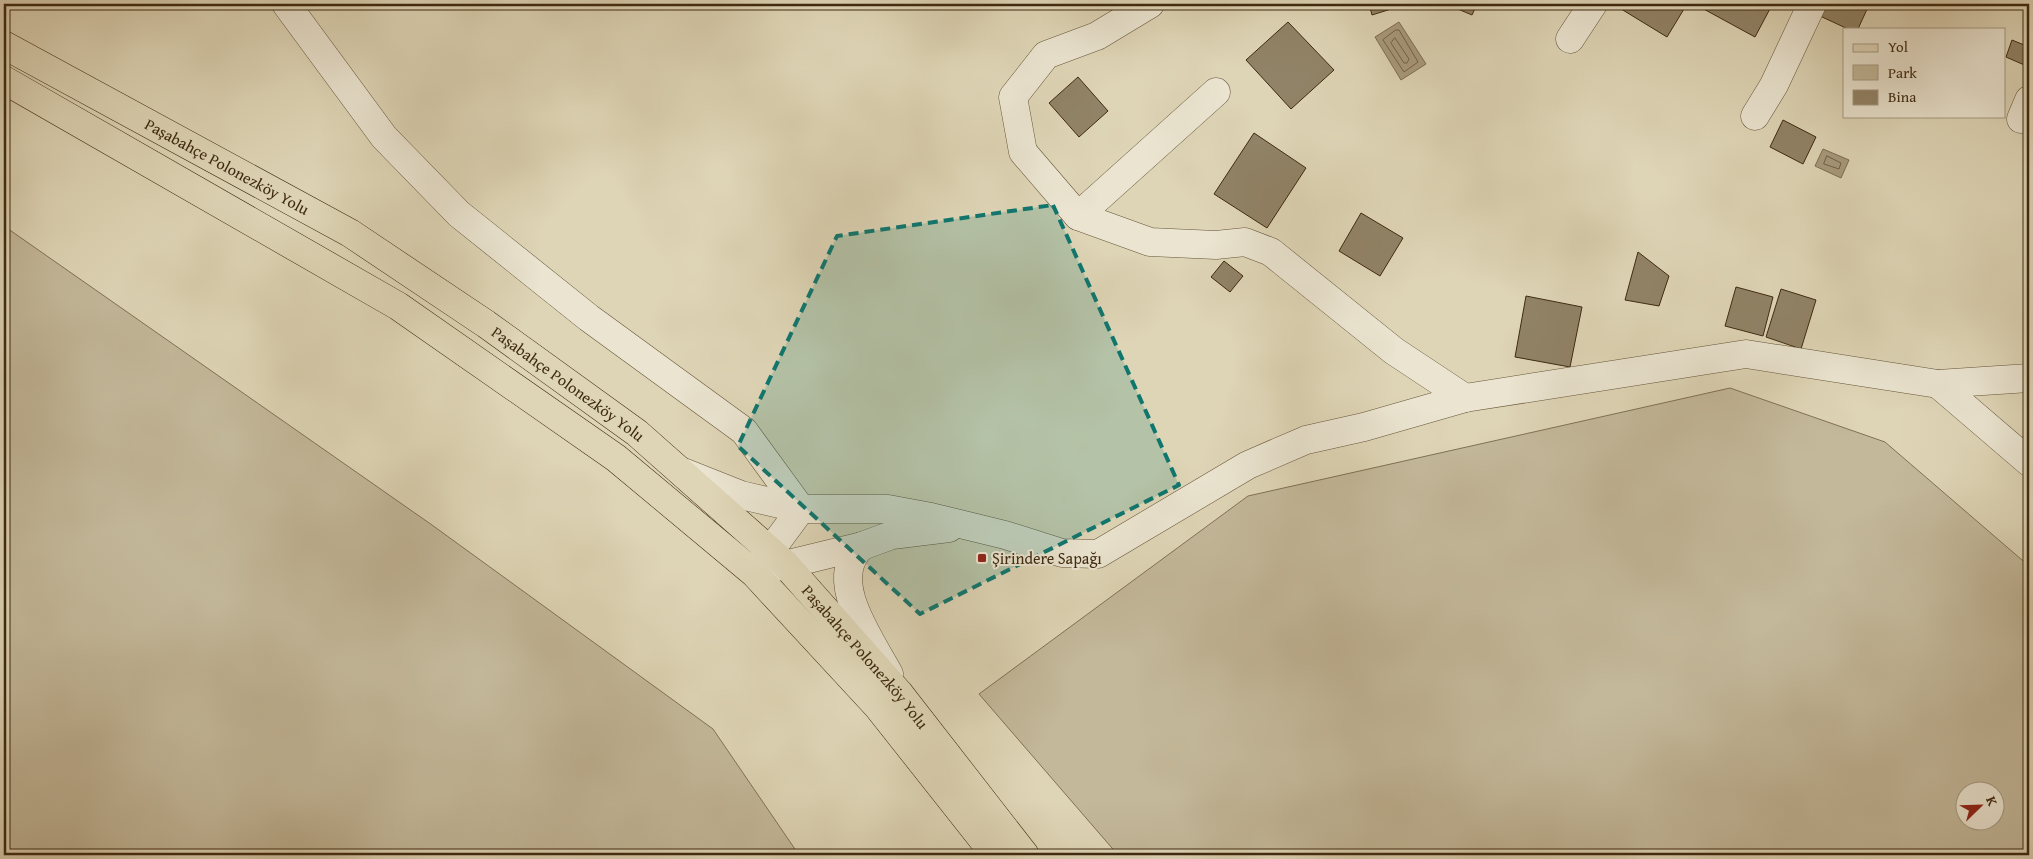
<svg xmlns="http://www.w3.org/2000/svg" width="2033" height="859" viewBox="0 0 2033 859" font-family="'Gentium Book Plus',serif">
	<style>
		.green { fill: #c3b89a; stroke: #807156; fill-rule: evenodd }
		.water { fill: #a89b7e; stroke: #7e6e52 }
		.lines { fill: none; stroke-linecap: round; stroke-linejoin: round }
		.shore { stroke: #736248; stroke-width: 1 }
		.building { fill: #918367; stroke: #3e2a11 }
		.minor-casing { stroke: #66553a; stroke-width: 29 }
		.tertiary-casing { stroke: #66553a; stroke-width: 29 }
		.primary-casing { stroke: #3e2a11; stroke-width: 29 }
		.minor { stroke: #eae4d0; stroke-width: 28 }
		.tertiary { stroke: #eae4d0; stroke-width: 28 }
		.primary { stroke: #ded5b6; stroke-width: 28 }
		.marked { fill: #0f766e; fill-opacity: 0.2; stroke: #0f766e; stroke-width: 4; stroke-dasharray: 10 6; stroke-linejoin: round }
		.poi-dot { fill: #8f2418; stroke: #eae4d0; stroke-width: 2 }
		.labels { text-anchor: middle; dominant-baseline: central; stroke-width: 4; stroke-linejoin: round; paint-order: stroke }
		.street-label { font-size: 16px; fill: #3e2a11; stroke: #eae4d0 }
		.poi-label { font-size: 16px; fill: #3e2a11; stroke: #eae4d0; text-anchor: start }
	</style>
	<rect width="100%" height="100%" fill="#ded5b6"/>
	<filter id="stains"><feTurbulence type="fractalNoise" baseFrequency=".004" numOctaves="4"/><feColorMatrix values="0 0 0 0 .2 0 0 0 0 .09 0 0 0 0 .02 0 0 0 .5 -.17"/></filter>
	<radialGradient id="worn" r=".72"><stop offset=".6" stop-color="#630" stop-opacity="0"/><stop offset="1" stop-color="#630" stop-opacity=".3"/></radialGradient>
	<!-- green -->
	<g class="green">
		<polygon points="4,226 432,525 713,729 799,855 4,855"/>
		<path d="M1730,388L1885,442L2029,566V855H1118L979,694L1248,496ZM1966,792H1996V822H1966Z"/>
	</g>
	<!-- water -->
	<g class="water">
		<polygon points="1399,22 1426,64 1401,80 1375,37"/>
		<polygon points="1823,149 1849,160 1841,178 1815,166"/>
	</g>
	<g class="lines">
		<!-- shore -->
		<g class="shore">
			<polygon points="1396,30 1399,30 1418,62 1404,72 1383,40"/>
			<polygon points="1395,38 1409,59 1407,63 1404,63 1391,43"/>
			<polygon points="1827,156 1841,163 1839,169 1824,164"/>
		</g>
	</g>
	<!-- building -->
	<g class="building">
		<polygon points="1369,4 1389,4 1391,9 1372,15"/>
		<polygon points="1446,4 1477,4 1472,15"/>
		<polygon points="1613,4 1687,4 1667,37"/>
		<polygon points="1702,4 1770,4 1772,5 1755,37 1700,7"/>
		<polygon points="1826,4 1861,4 1868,7 1858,29 1848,29 1820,16"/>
		<polygon points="1288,22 1334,70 1291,109 1246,60"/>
		<polygon points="2012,40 2029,47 2029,67 2006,57"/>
		<polygon points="1078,77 1108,111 1079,137 1049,103"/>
		<polygon points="1783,120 1816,137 1803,164 1770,147"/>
		<polygon points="1254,133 1306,168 1267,228 1214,194"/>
		<polygon points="1361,213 1403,238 1380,276 1339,251"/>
		<polygon points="1638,252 1669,276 1659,306 1625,300"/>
		<polygon points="1224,261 1243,276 1230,292 1211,277"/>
		<polygon points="1736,287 1773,297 1763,336 1725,326"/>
		<polygon points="1781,289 1816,300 1801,349 1766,337"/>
		<polygon points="1526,296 1582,307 1570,367 1515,357"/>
	</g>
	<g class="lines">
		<defs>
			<g id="minor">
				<polyline points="286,4 384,137 459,214 589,318 744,431 801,509"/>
				<polyline points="1150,4 1097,36 1046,55 1013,97 1023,152 1078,216 1150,242 1216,245 1245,242 1271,252 1394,351 1465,398"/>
				<polyline points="1570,39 1593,4"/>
				<polyline points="1755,116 1774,85 1812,4"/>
				<polyline points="2021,119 2029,100"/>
				<polyline points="1078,216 1216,92"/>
				<polyline points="1938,384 2029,462"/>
			</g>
			<g id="tertiary">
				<polyline points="683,472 741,495 801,509 888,509 931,517 1005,535 1062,553 1098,554 1248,465 1306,440 1364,427 1465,398 1746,354 1938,384 2029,378"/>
				<path d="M862,546C825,579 871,640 889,674"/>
				<polyline points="756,570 801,509"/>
				<polyline points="764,570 862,546 892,535 949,528"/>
			</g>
			<g id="primary">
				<path id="s1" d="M4,45L350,233L486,324L637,433L785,564L899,693L1025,855"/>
				<polyline points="4,80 398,306 616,458 754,573 878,707 995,855"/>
			</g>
		</defs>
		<!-- minor casing -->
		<use href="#minor" class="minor-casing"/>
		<!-- tertiary casing -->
		<use href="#tertiary" class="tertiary-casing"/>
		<!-- primary casing -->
		<use href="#primary" class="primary-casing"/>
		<!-- minor -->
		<use href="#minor" class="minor"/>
		<!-- tertiary -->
		<use href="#tertiary" class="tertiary"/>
		<!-- primary -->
		<use href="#primary" class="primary"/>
	</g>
	<!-- marked area -->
	<path class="marked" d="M1053,205L1179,485L920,614L738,446L837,236Z"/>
	<!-- markers -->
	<rect class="poi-dot" x="977" y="553" width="10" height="10" rx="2.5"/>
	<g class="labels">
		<!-- street labels -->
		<g class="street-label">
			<text stroke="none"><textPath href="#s1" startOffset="254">Paşabahçe Polonezköy Yolu</textPath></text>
			<text stroke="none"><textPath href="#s1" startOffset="659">Paşabahçe Polonezköy Yolu</textPath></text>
			<text stroke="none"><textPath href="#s1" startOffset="1064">Paşabahçe Polonezköy Yolu</textPath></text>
		</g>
		<!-- poi labels -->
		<g class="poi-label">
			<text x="992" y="558">Şirindere Sapağı</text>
		</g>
	</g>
	<!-- margin -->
	<rect width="2033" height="859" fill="none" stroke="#ded5b6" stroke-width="20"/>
	<rect x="5" y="5" width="2023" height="849" fill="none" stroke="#3e2a11" stroke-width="2.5"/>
	<rect x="10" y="10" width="2013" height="839" fill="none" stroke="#3e2a11"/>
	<!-- legend -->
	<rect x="1843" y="28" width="162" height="90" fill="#eae4d0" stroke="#a59a84"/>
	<rect x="1853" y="44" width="25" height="8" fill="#ded5b6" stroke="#a59a84"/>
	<text x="1888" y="52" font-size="15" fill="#3e2a11">Yol</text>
	<rect x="1853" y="65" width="25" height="15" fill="#c3b89a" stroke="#a59a84"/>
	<text x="1888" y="78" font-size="15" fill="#3e2a11">Park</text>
	<rect x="1853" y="90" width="25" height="15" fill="#918367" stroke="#a59a84"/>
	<text x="1888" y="102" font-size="15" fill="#3e2a11">Bina</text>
	<!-- north arrow -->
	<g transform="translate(1980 806) rotate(67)"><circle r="24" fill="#eae4d0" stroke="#a59a84"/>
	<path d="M0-4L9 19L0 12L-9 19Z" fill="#8f2418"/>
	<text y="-8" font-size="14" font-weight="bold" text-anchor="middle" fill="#3e2a11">K</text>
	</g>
	<rect width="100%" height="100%" filter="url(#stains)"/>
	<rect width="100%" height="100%" fill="url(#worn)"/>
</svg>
